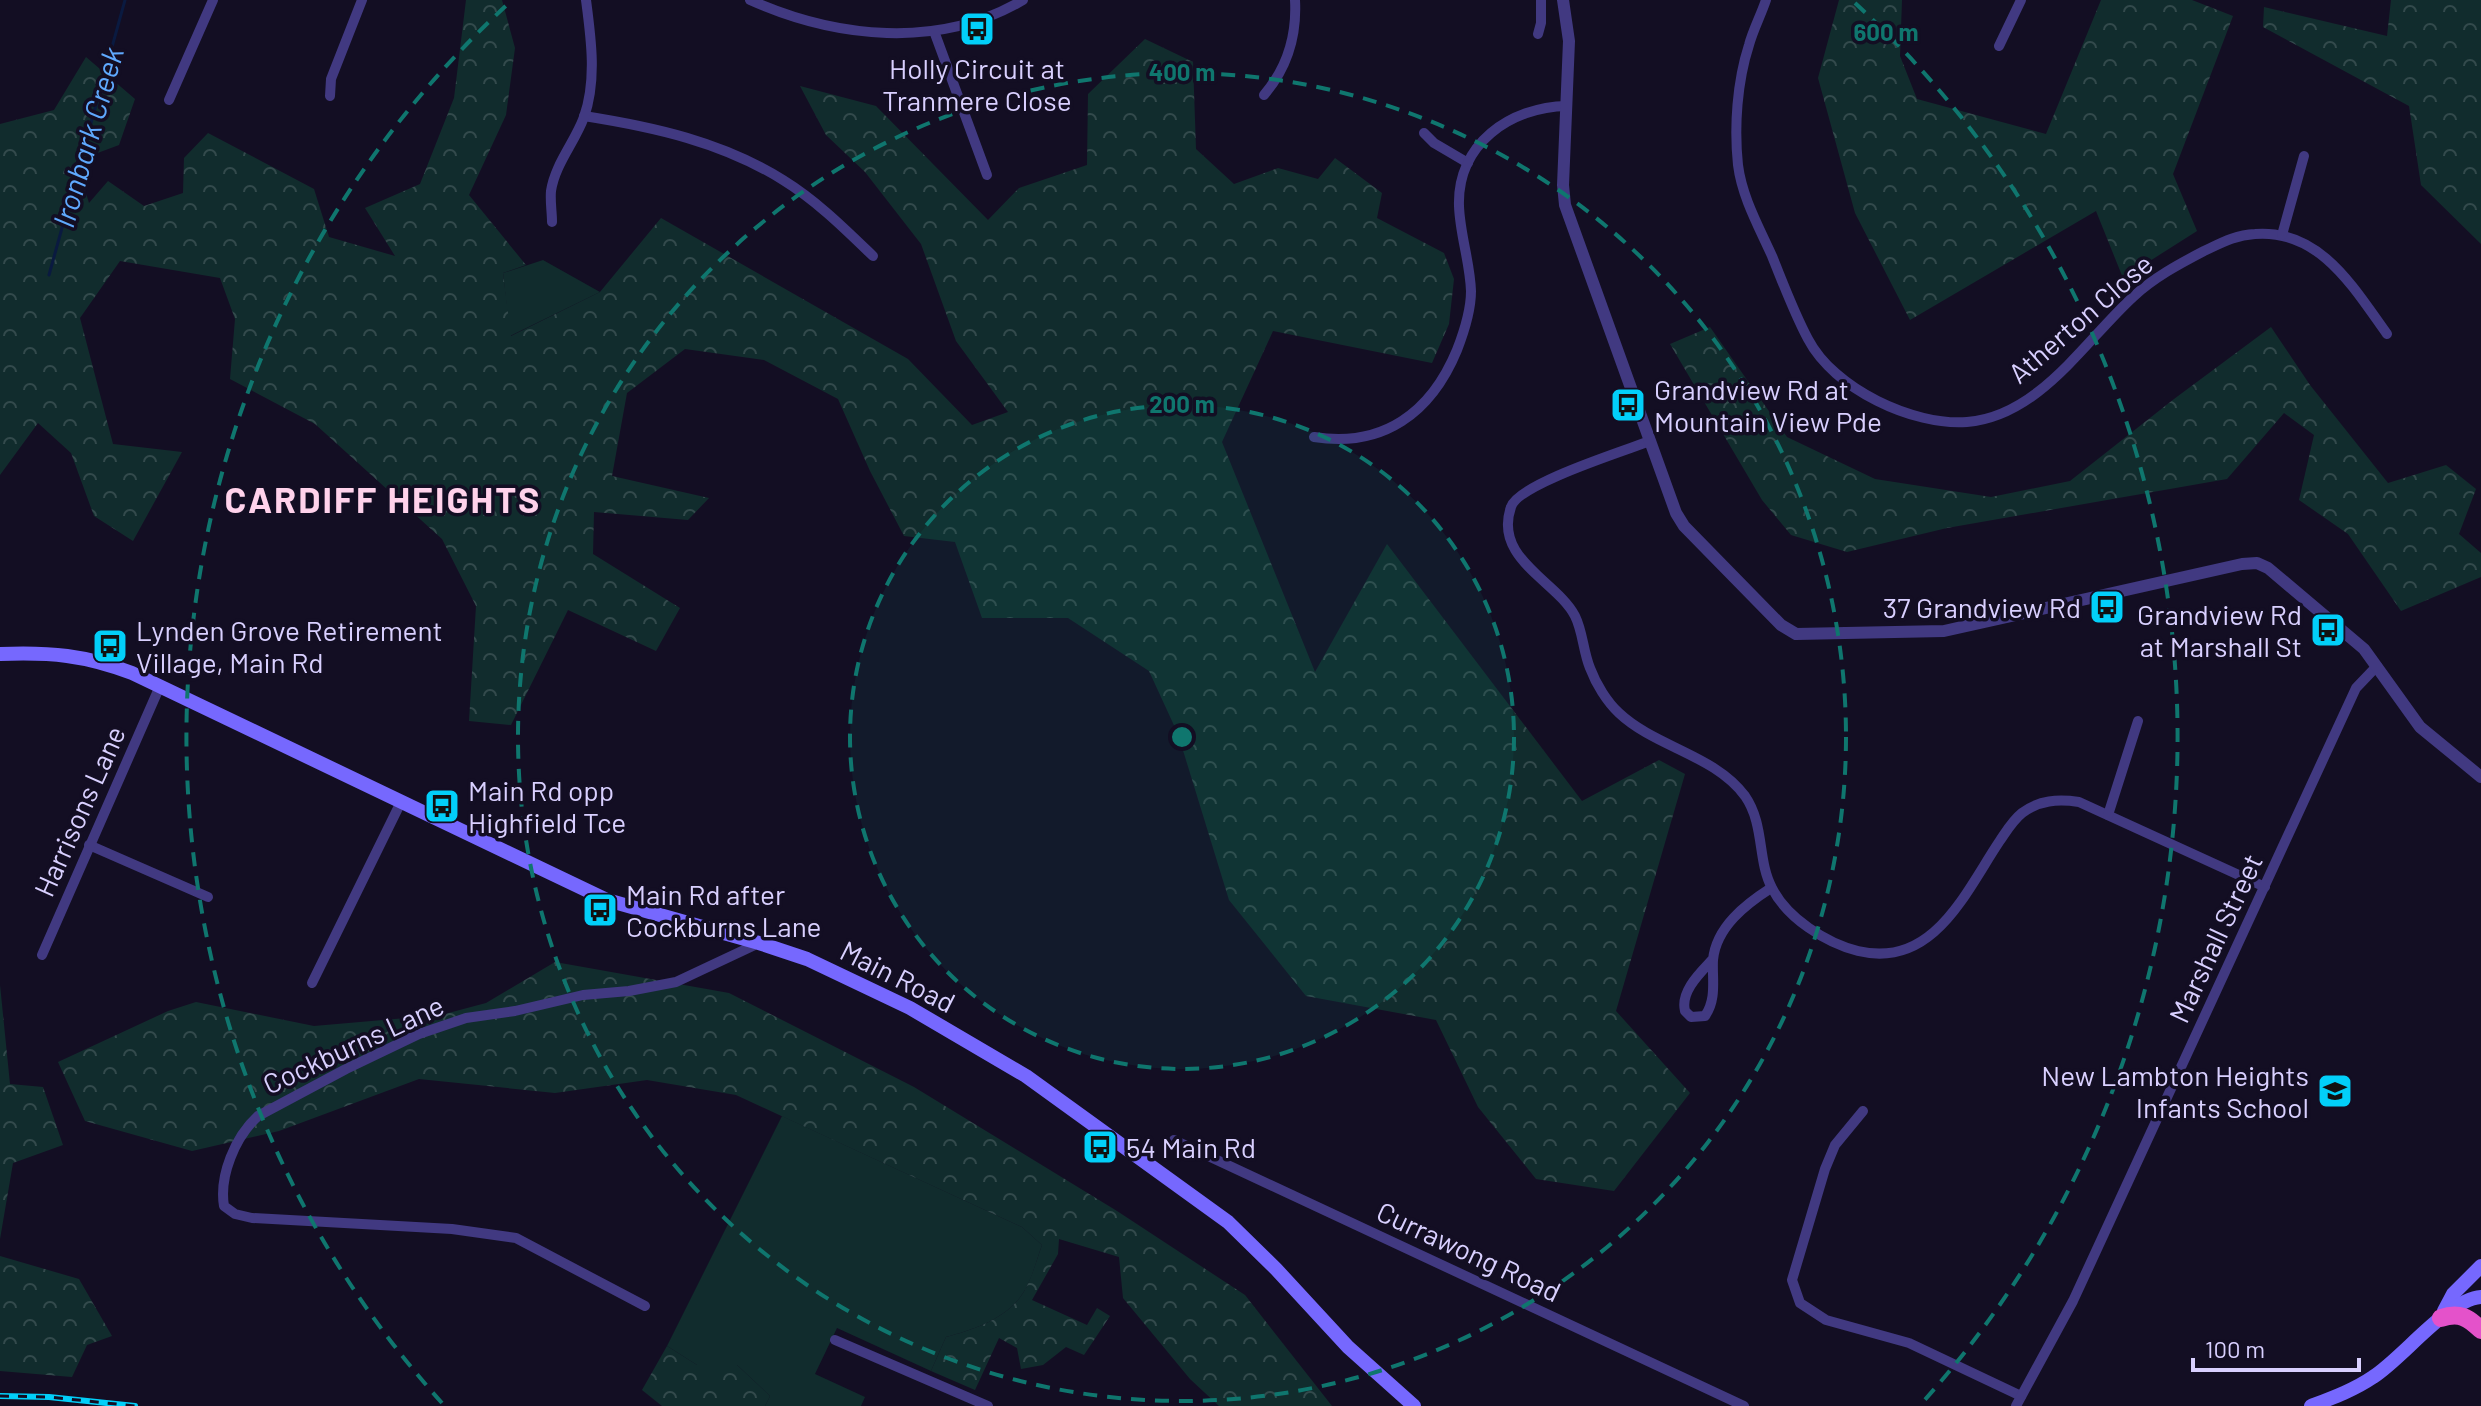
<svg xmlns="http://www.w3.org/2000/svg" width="2481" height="1406" viewBox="0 0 2481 1406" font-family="Barlow,sans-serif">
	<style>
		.green { fill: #112c2d }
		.forest { fill: url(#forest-crowns) }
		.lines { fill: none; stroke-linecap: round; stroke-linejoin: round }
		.stream { stroke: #0a1a40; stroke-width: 3 }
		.minor { stroke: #413981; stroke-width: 10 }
		.tertiary { stroke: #413981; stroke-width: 12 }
		.secondary { stroke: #7668fe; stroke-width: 14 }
		.trunk { stroke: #e452ca; stroke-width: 18 }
		.rail-casing { stroke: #02cff9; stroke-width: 6 }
		.rail { stroke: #130e23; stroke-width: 3; stroke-dasharray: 9; stroke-linecap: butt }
		.ring { fill: none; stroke: #0f766e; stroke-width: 4; stroke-dasharray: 14 10 }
		.labels { text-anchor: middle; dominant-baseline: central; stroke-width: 7; stroke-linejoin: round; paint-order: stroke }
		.poi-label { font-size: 28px; fill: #d9d0ff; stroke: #130e23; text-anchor: start }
		.street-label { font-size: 28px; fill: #d9d0ff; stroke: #130e23 }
		.water-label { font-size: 30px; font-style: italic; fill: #5fa9fe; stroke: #130e23 }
		.district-label { font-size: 36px; font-weight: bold; letter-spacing: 2px; fill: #ffd2eb; stroke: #130e23 }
		.centre { fill: #0f766e; stroke: #130e23; stroke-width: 4 }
		.ring-label { font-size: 24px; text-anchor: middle; font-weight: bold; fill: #0f766e; stroke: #130e23; stroke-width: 7; stroke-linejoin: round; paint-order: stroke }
	</style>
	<defs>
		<pattern id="forest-crowns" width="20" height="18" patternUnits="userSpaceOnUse" patternTransform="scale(2)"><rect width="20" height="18" fill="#112c2d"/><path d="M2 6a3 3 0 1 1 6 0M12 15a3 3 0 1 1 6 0" fill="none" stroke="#334a4c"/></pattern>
	</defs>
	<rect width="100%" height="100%" fill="#130e23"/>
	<!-- green -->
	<g class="green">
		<polygon points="543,260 600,292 510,336 503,273"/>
		<path d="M782,1116L1022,1227L1042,1245C1037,1259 1033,1275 1026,1288C1011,1317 976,1329 946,1337L931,1371L837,1328L815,1374L865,1397L861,1406H765L770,1396L737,1365H697L667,1346Z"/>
	</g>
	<!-- forest -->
	<g class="forest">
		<polygon points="466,0 502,0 515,48 506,115 469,195 526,265 503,273 511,336 600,292 661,218 908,359 972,425 1008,412 956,341 921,244 865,172 826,135 800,86 876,106 988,220 1019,188 1087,165 1088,94 1145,39 1193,62 1196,149 1234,184 1278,168 1318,179 1335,158 1382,193 1377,218 1444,253 1454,279 1449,324 1432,363 1273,331 1222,442 1315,672 1387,544 1582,801 1659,760 1685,774 1616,1011 1690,1093 1614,1191 1536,1179 1478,1107 1436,1020 1306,996 1229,900 1178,734 1149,671 1068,618 982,618 955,542 904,536 870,471 838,399 764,360 685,349 627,393 612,476 709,498 688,520 594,512 593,554 680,608 656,651 568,610 511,725 469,721 476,606 442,539 315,424 230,379 235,319 220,278 120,261 80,318 113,444 182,452 133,541 94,516 71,453 38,423 0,475 0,124 54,110 86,57 135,99 119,145 76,161 89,203 108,181 144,206 183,193 184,158 208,133 314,189 329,237 395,256 365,208 420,184 454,98"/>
		<polygon points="1839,0 1902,0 1900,56 1917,99 2046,134 2101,0 2192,0 2233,16 2173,174 2197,231 2123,278 2096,211 1910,320 1855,213 1818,78"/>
		<polygon points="2391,0 2481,0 2481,244 2421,185 2409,106 2263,27 2264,7 2387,36"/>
		<polygon points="1710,327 1787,437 1875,479 1991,497 2070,481 2174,399 2271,327 2310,385 2388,483 2446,465 2476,489 2459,534 2481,553 2481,577 2401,611 2348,534 2299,500 2314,435 2284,413 2227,479 1947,528 1847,552 1791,535 1762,500 1670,344"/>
		<path d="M555,962L729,993L914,1087L1117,1211L1245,1295L1332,1406H1219L1190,1379L1123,1298L1119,1257L1059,1239L1058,1254L1032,1300L1087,1325L1097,1308L1110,1316L1084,1355L1066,1347L1043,1365L1021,1369L1017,1348L999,1338L975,1390L931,1371L946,1337C976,1329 1011,1317 1026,1288C1033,1274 1037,1259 1042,1245L1022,1227L736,1095L647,1080L555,1093L419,1079L279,1131L192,1151L85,1121L58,1062L168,1011L196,1002L314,1026L441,1015L486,1003Z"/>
		<polygon points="0,985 10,1084 43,1087 63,1145 13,1163 0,1239"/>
		<polygon points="0,1256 79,1279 112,1336 87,1345 72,1377 0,1371"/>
		<polygon points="667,1346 697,1365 737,1365 770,1396 765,1406 662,1406 642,1390"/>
	</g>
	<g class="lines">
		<!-- stream -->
		<polyline class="stream" points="49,275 125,0"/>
		<!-- minor -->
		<g class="minor">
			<path d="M750,0C835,38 939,50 1023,0"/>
			<path d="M1766,0C1761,15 1753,30 1749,45C1737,82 1734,127 1738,165C1742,197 1759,227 1772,256C1783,283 1794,313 1808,339C1834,389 1913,426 1967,422C2039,416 2084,342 2133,297C2153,278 2179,264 2204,251C2221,243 2235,235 2255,234C2320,229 2353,287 2387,334"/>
			<polyline points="934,31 987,175"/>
			<polyline points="1538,34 1541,23 1541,0"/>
			<polyline points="1999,46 2021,0"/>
			<path d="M1264,95C1287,68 1297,36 1295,0"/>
			<polyline points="330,96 331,79 362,0"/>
			<polyline points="169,100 213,0"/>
			<path d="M584,116C654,127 722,142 783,180C817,201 845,229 873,256"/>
			<polyline points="1424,133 1434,143 1468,163"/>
			<path d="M552,222C552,212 550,201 551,191C555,164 575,142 584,117C597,80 591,38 586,0"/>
			<polyline points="2282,235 2304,156"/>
			<path d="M1314,437C1383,448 1431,413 1457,350C1464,332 1471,311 1471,291C1470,262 1460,235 1459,206C1457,144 1510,107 1567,106"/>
			<path d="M1650,441C1624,451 1518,484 1511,507C1493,559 1557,581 1575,616C1583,632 1583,651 1590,668C1596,684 1607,702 1619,713C1655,747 1715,755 1745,796C1765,825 1757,860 1772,888C1787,918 1826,943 1858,951C1933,969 1965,893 1999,842C2006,832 2012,821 2022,813C2039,800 2058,799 2079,802L2265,887"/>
			<polyline points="2108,815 2138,721"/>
			<polyline points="89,845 208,897"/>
			<polyline points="42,955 160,686"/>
			<path d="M1713,959C1701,972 1680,991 1685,1011L1691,1017L1705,1016C1717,999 1712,979 1713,960C1716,927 1746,904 1771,888"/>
			<polyline points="312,983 401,802"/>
			<polyline points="1863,1111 1835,1145 1825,1169 1792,1280 1800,1303 1826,1320 1909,1343 2021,1396"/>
			<polyline points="1174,1140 1744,1406"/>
			<path d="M645,1306L516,1238L452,1229L252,1218L235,1214L224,1206C219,1176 235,1137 258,1116L346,1069L419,1034L466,1018L515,1011L583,995L629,991L676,982L759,943"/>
			<polyline points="835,1340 988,1406"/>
			<polyline points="2016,1406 2073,1301 2356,688 2377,666"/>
		</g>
		<!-- tertiary -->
		<polyline class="tertiary" points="1563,0 1569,41 1563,185 1565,205 1676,513 1684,526 1781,625 1796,634 1944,631 2242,564 2257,563 2268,568 2364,649 2420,727 2481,777"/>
		<!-- secondary -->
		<g class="secondary">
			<path d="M0,654C50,652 85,655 132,673L607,900L759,943L807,959L910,1008L1026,1076L1228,1222L1276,1269L1348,1347L1414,1406"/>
			<polyline points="2444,1311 2453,1294 2481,1266"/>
			<path d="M2311,1406C2332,1398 2354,1390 2373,1377C2403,1358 2448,1299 2481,1297"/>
		</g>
		<!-- trunk -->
		<path class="trunk" d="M2441,1318C2459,1312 2468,1317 2481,1330"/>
		<defs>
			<polyline id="rail" points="0,1396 49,1397 135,1406"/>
		</defs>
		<!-- rail casing -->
		<use href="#rail" class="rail-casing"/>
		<!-- rail -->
		<use href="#rail" class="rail"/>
	</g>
	<!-- distance rings -->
	<circle cx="1182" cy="737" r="332" fill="#0f766e" fill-opacity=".12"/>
	<g class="ring">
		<circle cx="1182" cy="737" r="332"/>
		<circle cx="1182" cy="737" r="664"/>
		<path d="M442 1403A996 996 0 0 1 509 3M1855 3A996 996 0 0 1 1922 1403"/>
	</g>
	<!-- icons -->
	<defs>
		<symbol id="bus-square" viewBox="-11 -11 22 22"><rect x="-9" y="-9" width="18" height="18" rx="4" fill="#02cff9" stroke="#130e23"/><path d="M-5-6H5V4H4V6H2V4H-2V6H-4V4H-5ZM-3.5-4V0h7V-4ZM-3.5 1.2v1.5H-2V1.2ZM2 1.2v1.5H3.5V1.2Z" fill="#111"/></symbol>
		<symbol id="school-square" viewBox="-11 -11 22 22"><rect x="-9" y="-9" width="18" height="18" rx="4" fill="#02cff9" stroke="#130e23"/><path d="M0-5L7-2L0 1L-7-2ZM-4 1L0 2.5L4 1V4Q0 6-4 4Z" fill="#111"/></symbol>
	</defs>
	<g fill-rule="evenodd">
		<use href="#bus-square" x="957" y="9" width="40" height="40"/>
		<use href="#bus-square" x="1608" y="385" width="40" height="40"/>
		<use href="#bus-square" x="2087" y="587" width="40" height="40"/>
		<use href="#bus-square" x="2308" y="610" width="40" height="40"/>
		<use href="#bus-square" x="90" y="626" width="40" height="40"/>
		<use href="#bus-square" x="422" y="786" width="40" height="40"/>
		<use href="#bus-square" x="580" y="890" width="40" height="40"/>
		<use href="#school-square" x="2315" y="1071" width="40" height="40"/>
		<use href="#bus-square" x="1080" y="1127" width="40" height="40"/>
	</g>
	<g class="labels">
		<!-- poi labels -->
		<g class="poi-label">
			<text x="977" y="68" text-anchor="middle">Holly Circuit at<tspan x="977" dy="32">Tranmere Close</tspan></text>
			<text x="1654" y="389">Grandview Rd at<tspan x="1654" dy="32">Mountain View Pde</tspan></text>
			<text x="2081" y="607" text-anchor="end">37 Grandview Rd</text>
			<text x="2302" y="614" text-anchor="end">Grandview Rd<tspan x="2302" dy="32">at Marshall St</tspan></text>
			<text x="136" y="630">Lynden Grove Retirement<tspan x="136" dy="32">Village, Main Rd</tspan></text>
			<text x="468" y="790">Main Rd opp<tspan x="468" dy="32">Highfield Tce</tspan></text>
			<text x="626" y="894">Main Rd after<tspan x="626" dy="32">Cockburns Lane</tspan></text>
			<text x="2309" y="1075" text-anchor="end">New Lambton Heights<tspan x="2309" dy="32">Infants School</tspan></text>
			<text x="1126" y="1147">54 Main Rd</text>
		</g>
		<!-- street labels -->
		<g class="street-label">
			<text transform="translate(2080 318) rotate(-41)">Atherton Close</text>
			<text transform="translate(79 811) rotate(-66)">Harrisons Lane</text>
			<text transform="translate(2215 938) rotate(-65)">Marshall Street</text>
			<text transform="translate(898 976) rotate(27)">Main Road</text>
			<text transform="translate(353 1044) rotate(-25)">Cockburns Lane</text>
			<text transform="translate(1469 1251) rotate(25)">Currawong Road</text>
		</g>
		<!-- water labels -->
		<g class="water-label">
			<text transform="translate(87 137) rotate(-74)">Ironbark Creek</text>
		</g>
		<!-- district labels -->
		<g class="district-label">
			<text x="383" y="498">CARDIFF HEIGHTS</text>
		</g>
	</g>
	<circle cx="1182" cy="737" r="12" class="centre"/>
	<g class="ring-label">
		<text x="1886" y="41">600 m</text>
		<text x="1182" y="81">400 m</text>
		<text x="1182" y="413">200 m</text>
	</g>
	<!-- scale -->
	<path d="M2193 1358v12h166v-12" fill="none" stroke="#d9d0ff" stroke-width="4"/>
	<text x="2205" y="1358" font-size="24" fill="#d9d0ff" stroke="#130e23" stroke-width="6" paint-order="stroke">100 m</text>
</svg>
